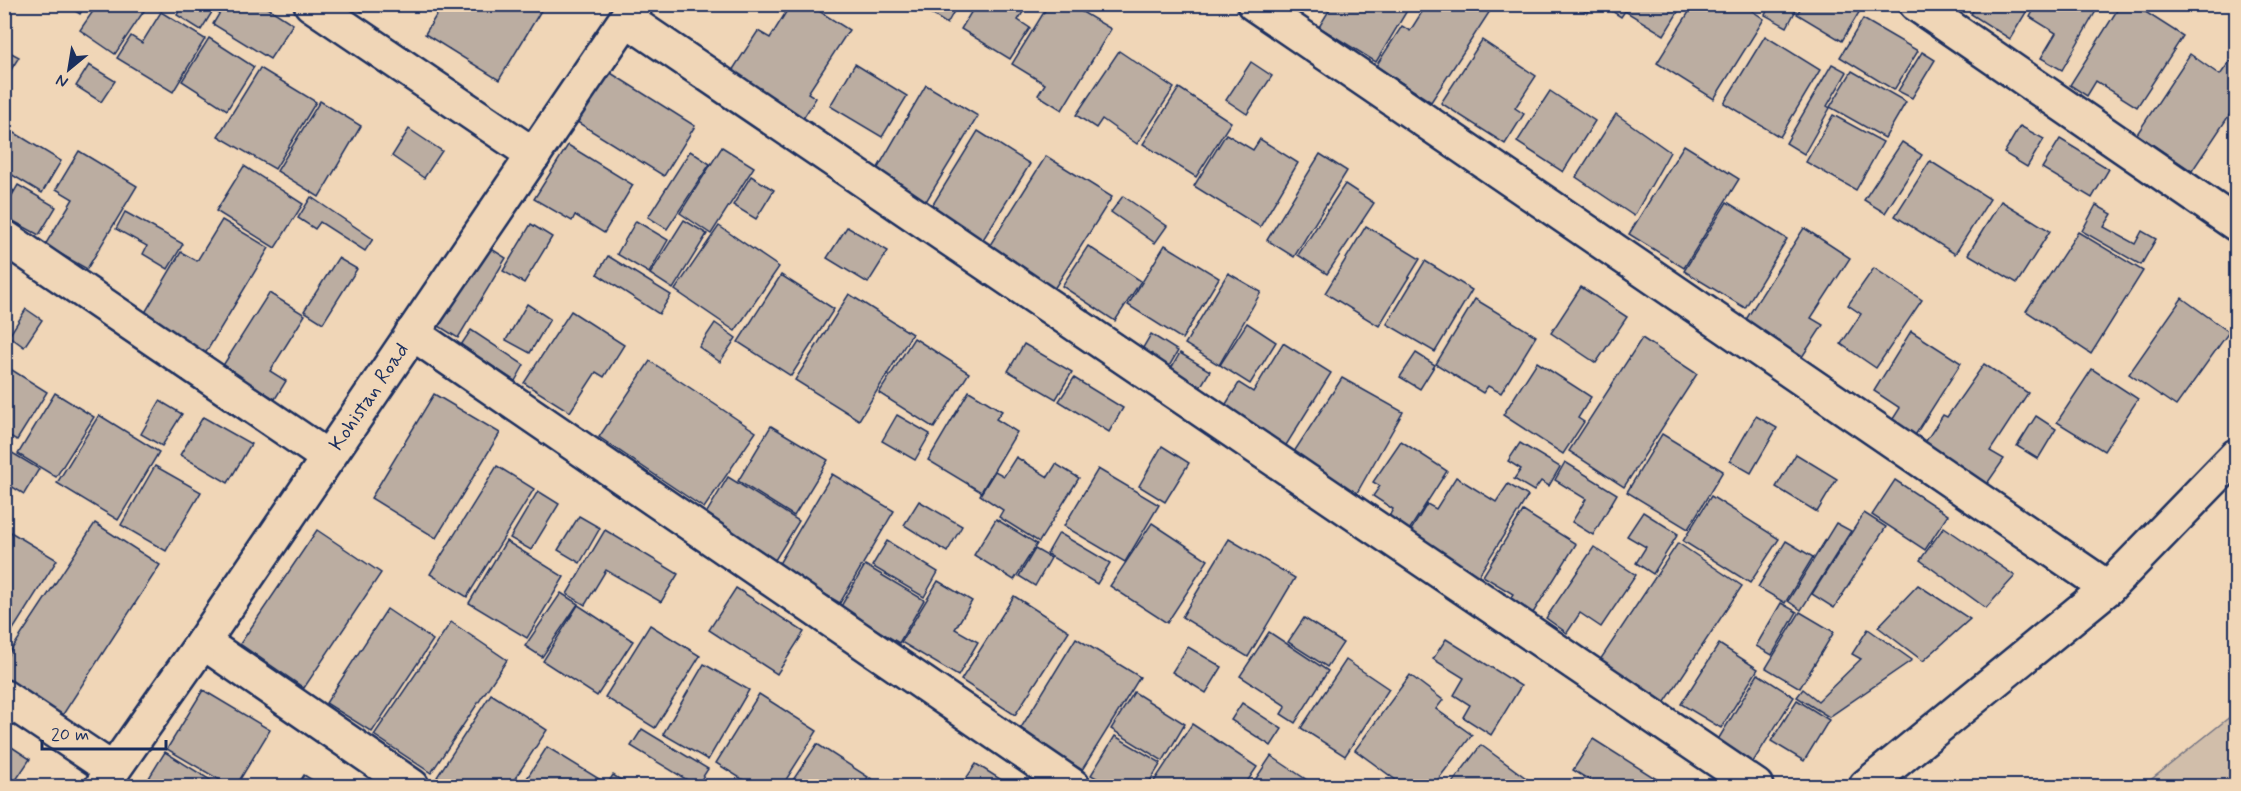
<svg xmlns="http://www.w3.org/2000/svg" width="2241" height="791" viewBox="0 0 2241 791" font-family="Mynerve,sans-serif">
	<style>
		.green { fill: #d1beaa; stroke: #767684; stroke-width: 1.5 }
		.building { fill: #bbada1; stroke: #1b2f5e; stroke-width: 1.5 }
		.lines { fill: none; stroke-linecap: round; stroke-linejoin: round }
		.minor-casing { stroke: #1b2f5e; stroke-width: 38 }
		.major-casing { stroke: #1b2f5e; stroke-width: 38 }
		.minor { stroke: #f0d6b7; stroke-width: 33 }
		.major { stroke: #f0d6b7; stroke-width: 33 }
		.labels { text-anchor: middle; dominant-baseline: central; stroke-width: 4.5; stroke-linejoin: round; paint-order: stroke }
		.street-label { font-size: 21px; fill: #1b2f5e; stroke: #f0d6b7 }
	</style>
	<rect width="100%" height="100%" fill="#f0d6b7"/>
	<filter id="ink" filterUnits="userSpaceOnUse"><feTurbulence type="fractalNoise" baseFrequency=".0167" numOctaves="2"/><feDisplacementMap in="SourceGraphic" scale="12" xChannelSelector="R" yChannelSelector="G"/><feConvolveMatrix kernelMatrix="1 2 1 2 8 2 1 2 1" color-interpolation-filters="sRGB"/></filter>
	<g filter="url(#ink)">
		<!-- green -->
		<polygon class="green" points="2236,712 2236,786 2143,786"/>
		<!-- building -->
		<g class="building">
			<polygon points="64,4 86,4 80,14"/>
			<polygon points="98,4 148,5 115,54 80,30"/>
			<polygon points="183,4 217,4 201,30 177,15"/>
			<polygon points="225,4 262,4 293,24 270,59 213,24"/>
			<polygon points="350,4 366,4 362,12"/>
			<polygon points="443,4 545,4 499,80 425,34"/>
			<polygon points="791,4 808,4 849,30 808,93 816,98 799,125 726,80 758,31 770,38"/>
			<polygon points="916,4 958,4 947,24"/>
			<polygon points="976,4 1028,4 1018,20 1030,28 1010,59 961,29"/>
			<polygon points="1049,4 1069,4 1111,29 1062,110 1038,95 1045,84 1012,64"/>
			<polygon points="1333,4 1411,4 1376,62 1319,27"/>
			<polygon points="1427,4 1479,4 1490,11 1431,102 1376,66 1402,26 1410,31"/>
			<polygon points="1575,4 1593,4 1587,13"/>
			<polygon points="1605,4 1683,4 1664,35 1625,11 1621,17 1604,6"/>
			<polygon points="1694,4 1742,4 1764,19 1714,99 1657,63"/>
			<polygon points="1771,4 1791,4 1797,8 1787,27 1765,15"/>
			<polygon points="1803,4 1853,4 1861,9 1842,41 1797,14"/>
			<polygon points="1977,4 2031,4 2010,39 1971,14"/>
			<polygon points="2037,4 2100,4 2062,70 2041,58 2056,33 2030,17"/>
			<polygon points="2121,4 2133,4 2183,36 2137,107 2096,81 2087,96 2070,85"/>
			<polygon points="161,12 205,39 173,92 117,58 131,36 142,43"/>
			<polygon points="1863,19 1918,51 1894,90 1840,57"/>
			<polygon points="1765,36 1820,70 1780,137 1724,103"/>
			<polygon points="209,38 254,67 227,110 182,81"/>
			<polygon points="1482,40 1536,76 1515,108 1524,114 1505,144 1441,103"/>
			<polygon points="4,49 19,57 4,81"/>
			<polygon points="1119,51 1174,88 1137,144 1102,119 1096,128 1076,115"/>
			<polygon points="1922,52 1935,60 1912,98 1898,91"/>
			<polygon points="2190,54 2220,75 2230,61 2236,65 2236,105 2192,171 2137,134"/>
			<polygon points="1251,62 1272,76 1247,114 1226,100"/>
			<polygon points="855,64 907,96 882,137 830,106"/>
			<polygon points="1832,64 1847,72 1827,106 1830,108 1804,154 1786,143"/>
			<polygon points="89,65 115,81 101,102 76,86"/>
			<polygon points="260,68 316,102 275,169 218,136"/>
			<polygon points="606,70 695,126 664,176 574,120"/>
			<polygon points="1852,71 1906,102 1885,138 1830,107"/>
			<polygon points="926,85 978,116 922,208 872,178"/>
			<polygon points="1179,88 1231,122 1196,177 1143,144"/>
			<polygon points="1550,91 1595,121 1563,172 1517,142"/>
			<polygon points="320,101 361,126 319,197 277,171"/>
			<polygon points="1616,114 1670,152 1634,216 1576,177"/>
			<polygon points="1833,115 1883,142 1856,190 1806,162"/>
			<polygon points="2020,126 2044,139 2027,167 2004,153"/>
			<polygon points="5,127 61,161 42,193 4,170"/>
			<polygon points="409,129 442,151 424,178 392,156"/>
			<polygon points="978,131 1030,164 979,246 927,214"/>
			<polygon points="1226,134 1253,150 1260,139 1298,163 1260,227 1194,186"/>
			<polygon points="2060,139 2109,169 2092,198 2042,168"/>
			<polygon points="1902,142 1922,155 1885,213 1864,200"/>
			<polygon points="568,145 633,185 604,233 575,215 572,221 534,199"/>
			<polygon points="1684,145 1739,179 1684,268 1629,234"/>
			<polygon points="722,147 754,167 711,234 680,213"/>
			<polygon points="79,151 137,186 87,269 45,245 73,199 56,189"/>
			<polygon points="690,151 710,164 667,229 648,217"/>
			<polygon points="1320,154 1347,171 1294,257 1267,240"/>
			<polygon points="1046,156 1112,197 1049,297 983,256"/>
			<polygon points="1930,161 1990,199 1955,254 1895,216"/>
			<polygon points="244,166 303,204 275,248 216,211"/>
			<polygon points="751,176 774,190 756,219 733,205"/>
			<polygon points="1345,184 1374,203 1327,274 1298,255"/>
			<polygon points="4,185 14,191 4,207"/>
			<polygon points="18,185 56,207 39,235 4,216 4,209"/>
			<polygon points="1123,196 1167,226 1155,243 1111,212"/>
			<polygon points="311,197 373,239 365,251 320,222 315,229 298,218"/>
			<polygon points="2001,201 2050,231 2017,283 1968,254"/>
			<polygon points="1727,202 1787,239 1745,308 1684,271"/>
			<polygon points="2096,205 2112,214 2104,227 2135,244 2142,231 2156,239 2141,265 2082,231"/>
			<polygon points="125,212 183,244 168,269 143,254 147,246 116,229"/>
			<polygon points="222,220 269,248 205,354 143,316 181,252 197,261"/>
			<polygon points="684,220 707,234 673,289 650,274"/>
			<polygon points="636,221 668,240 649,273 617,254"/>
			<polygon points="531,224 552,237 524,283 503,271"/>
			<polygon points="719,226 779,267 735,331 675,290"/>
			<polygon points="1366,226 1420,259 1379,326 1325,293"/>
			<polygon points="847,227 888,251 868,283 827,258"/>
			<polygon points="1804,228 1850,258 1811,318 1823,325 1802,357 1745,321"/>
			<polygon points="2078,232 2143,271 2091,354 2026,311"/>
			<polygon points="482,243 506,258 458,338 434,323"/>
			<polygon points="1165,245 1219,278 1182,339 1128,305"/>
			<polygon points="1088,246 1141,281 1115,321 1062,286"/>
			<polygon points="608,256 671,295 659,314 597,274"/>
			<polygon points="338,258 357,269 323,323 304,311"/>
			<polygon points="1425,261 1472,290 1435,352 1387,324"/>
			<polygon points="1874,268 1922,300 1876,368 1841,344 1861,314 1848,305"/>
			<polygon points="1228,273 1261,292 1219,365 1185,344"/>
			<polygon points="781,275 834,309 791,376 738,342"/>
			<polygon points="1581,287 1627,317 1596,363 1551,333"/>
			<polygon points="269,293 305,315 270,371 286,381 275,399 222,367"/>
			<polygon points="849,294 912,334 859,420 795,380"/>
			<polygon points="2182,298 2229,332 2176,406 2129,374"/>
			<polygon points="1475,299 1536,336 1501,393 1488,386 1483,393 1436,364"/>
			<polygon points="527,304 550,319 530,353 506,340"/>
			<polygon points="26,309 42,320 24,347 9,336"/>
			<polygon points="571,311 624,345 604,377 596,372 570,412 524,383"/>
			<polygon points="715,323 736,338 720,362 699,347"/>
			<polygon points="1247,323 1276,342 1250,384 1220,365"/>
			<polygon points="471,330 524,365 515,381 461,345"/>
			<polygon points="1911,331 1961,363 1914,437 1891,422 1900,408 1874,391"/>
			<polygon points="1151,334 1178,351 1164,375 1137,358"/>
			<polygon points="914,338 969,373 934,428 879,393"/>
			<polygon points="1642,338 1697,374 1624,487 1569,451"/>
			<polygon points="1283,343 1331,373 1283,450 1221,412 1239,383 1253,392"/>
			<polygon points="1024,344 1072,372 1056,399 1008,371"/>
			<polygon points="1180,353 1210,371 1195,396 1165,379"/>
			<polygon points="1416,353 1435,365 1420,389 1400,377"/>
			<polygon points="650,361 756,432 704,508 599,437"/>
			<polygon points="1537,362 1591,397 1578,418 1584,422 1563,454 1503,415"/>
			<polygon points="1984,364 2028,393 1990,451 2004,459 1984,488 1922,447 1943,415 1947,417"/>
			<polygon points="4,365 47,392 17,440 4,433"/>
			<polygon points="2092,369 2138,399 2104,451 2057,422"/>
			<polygon points="1074,378 1123,408 1109,432 1059,401"/>
			<polygon points="1342,378 1403,412 1350,505 1288,461"/>
			<polygon points="969,391 1002,411 996,419 1017,432 981,492 928,460"/>
			<polygon points="55,393 94,417 56,477 18,454"/>
			<polygon points="434,394 500,433 436,538 371,498"/>
			<polygon points="160,401 182,414 162,446 141,434"/>
			<polygon points="99,415 159,452 118,520 57,483"/>
			<polygon points="897,415 930,434 915,460 882,441"/>
			<polygon points="1756,416 1777,428 1751,473 1730,461"/>
			<polygon points="2036,416 2056,429 2038,459 2017,446"/>
			<polygon points="203,417 251,444 228,483 180,455"/>
			<polygon points="771,426 828,460 794,516 738,481"/>
			<polygon points="1662,434 1723,471 1688,529 1627,492"/>
			<polygon points="1401,441 1447,471 1406,535 1386,522 1393,509 1373,496 1380,486 1373,482"/>
			<polygon points="1520,443 1560,467 1549,486 1541,481 1534,491 1514,479 1521,469 1508,461"/>
			<polygon points="1162,446 1189,463 1165,502 1139,486"/>
			<polygon points="4,448 39,469 24,494 4,482"/>
			<polygon points="1796,454 1837,479 1817,512 1776,487"/>
			<polygon points="1016,457 1048,477 1056,464 1079,478 1039,542 999,517 1003,510 980,495 995,471 1004,476"/>
			<polygon points="1565,462 1617,494 1593,535 1572,522 1586,499 1555,480"/>
			<polygon points="155,466 201,492 166,551 121,525"/>
			<polygon points="497,466 534,489 467,597 430,574"/>
			<polygon points="1098,469 1159,505 1125,562 1064,526"/>
			<polygon points="832,474 894,511 840,603 777,567"/>
			<polygon points="728,477 799,521 775,560 704,517"/>
			<polygon points="1456,477 1496,502 1508,484 1528,496 1474,583 1405,540 1427,504 1436,509"/>
			<polygon points="1895,480 1948,515 1925,550 1872,515"/>
			<polygon points="538,491 559,504 531,550 510,538"/>
			<polygon points="1711,496 1779,539 1750,583 1683,541"/>
			<polygon points="919,501 962,526 947,552 904,525"/>
			<polygon points="1523,511 1576,544 1528,621 1505,607 1513,594 1483,576"/>
			<polygon points="1643,512 1678,534 1653,574 1636,563 1646,547 1627,536"/>
			<polygon points="1864,513 1886,527 1834,608 1812,594"/>
			<polygon points="579,516 600,528 580,563 558,550"/>
			<polygon points="996,519 1037,544 1014,580 974,555"/>
			<polygon points="95,523 160,565 62,716 4,678 4,661"/>
			<polygon points="1152,523 1208,560 1167,623 1110,586"/>
			<polygon points="1836,523 1851,531 1801,610 1788,601"/>
			<polygon points="1944,527 2015,576 1986,608 1920,560"/>
			<polygon points="4,528 57,560 4,644"/>
			<polygon points="317,530 381,573 304,688 240,644"/>
			<polygon points="605,530 678,574 661,602 606,570 585,605 567,594"/>
			<polygon points="1059,533 1110,563 1097,584 1047,554"/>
			<polygon points="1229,539 1295,578 1248,657 1182,617"/>
			<polygon points="506,541 564,577 527,638 469,603"/>
			<polygon points="887,541 938,572 924,597 872,566"/>
			<polygon points="1786,541 1813,557 1785,603 1758,587"/>
			<polygon points="1678,543 1742,586 1659,711 1594,669"/>
			<polygon points="1594,547 1636,575 1601,627 1580,613 1567,633 1546,618"/>
			<polygon points="1035,549 1051,558 1035,586 1019,576"/>
			<polygon points="865,565 924,600 899,643 840,608"/>
			<polygon points="938,581 972,601 955,629 978,642 958,676 901,642"/>
			<polygon points="1918,585 1970,619 1923,661 1878,627"/>
			<polygon points="736,588 804,632 777,674 709,630"/>
			<polygon points="561,593 578,604 542,657 525,646"/>
			<polygon points="1014,596 1069,631 1015,715 961,680"/>
			<polygon points="1781,603 1797,612 1772,655 1756,646"/>
			<polygon points="578,605 633,641 597,696 543,661"/>
			<polygon points="387,609 433,640 372,732 326,703"/>
			<polygon points="1800,612 1834,632 1800,688 1766,668"/>
			<polygon points="1304,618 1343,643 1327,667 1288,642"/>
			<polygon points="451,622 507,660 431,773 374,735"/>
			<polygon points="650,625 700,656 655,728 605,697"/>
			<polygon points="1868,629 1912,660 1829,717 1797,697 1803,689 1818,701 1861,659 1852,654"/>
			<polygon points="1269,632 1328,671 1295,723 1281,714 1286,706 1240,676"/>
			<polygon points="1076,638 1140,677 1082,770 1019,731"/>
			<polygon points="1446,639 1521,686 1491,735 1463,717 1470,705 1454,695 1464,678 1433,659"/>
			<polygon points="1719,644 1758,669 1721,728 1681,704"/>
			<polygon points="1188,647 1222,667 1206,693 1172,672"/>
			<polygon points="1346,660 1389,689 1345,756 1301,728"/>
			<polygon points="704,664 749,690 708,760 663,734"/>
			<polygon points="1758,674 1794,697 1746,773 1711,751"/>
			<polygon points="1410,675 1443,700 1436,709 1472,735 1433,786 1404,786 1355,750"/>
			<polygon points="203,690 270,730 236,786 230,786 167,749"/>
			<polygon points="1134,692 1185,724 1163,761 1111,729"/>
			<polygon points="491,694 547,730 510,786 451,786 437,777"/>
			<polygon points="759,694 817,731 782,786 753,786 716,763"/>
			<polygon points="1797,700 1829,720 1804,761 1771,741"/>
			<polygon points="1242,703 1282,729 1271,746 1231,720"/>
			<polygon points="1192,724 1257,767 1244,786 1151,786"/>
			<polygon points="642,729 708,769 697,786 631,746"/>
			<polygon points="1115,736 1161,763 1147,786 1111,786 1091,775"/>
			<polygon points="1593,739 1658,780 1654,786 1599,786 1573,770"/>
			<polygon points="4,742 30,759 12,786 4,786"/>
			<polygon points="817,744 868,777 862,786 789,786"/>
			<polygon points="1481,745 1537,786 1450,786"/>
			<polygon points="547,747 604,782 601,786 522,786"/>
			<polygon points="165,752 220,786 144,786"/>
			<polygon points="1271,756 1316,786 1251,786"/>
			<polygon points="976,764 1011,786 961,786"/>
			<polygon points="304,775 322,786 297,786"/>
			<polygon points="613,775 630,786 606,786"/>
			<polygon points="870,778 884,786 865,786"/>
		</g>
		<g class="lines">
			<defs>
				<g id="minor">
					<polyline points="311,4 534,155"/>
					<polyline points="1254,4 2108,588"/>
					<polyline points="1916,4 2236,224"/>
					<polyline points="626,19 1756,786"/>
					<polyline points="4,237 327,457"/>
					<polyline points="412,333 1073,786"/>
					<polyline points="203,642 412,786"/>
					<polyline points="4,697 113,770"/>
					<path id="s1" d="M102,786L203,642L636,4"/>
				</g>
				<polyline id="major" points="1866,786 2108,588 2236,456"/>
			</defs>
			<!-- minor casing -->
			<use href="#minor" class="minor-casing"/>
			<!-- major casing -->
			<use href="#major" class="major-casing"/>
			<!-- minor -->
			<use href="#minor" class="minor"/>
			<!-- major -->
			<use href="#major" class="major"/>
		</g>
	</g>
	<g class="labels">
		<!-- street labels -->
		<g class="street-label">
			<text stroke="none"><textPath href="#s1" startOffset="472">Kohistan Road</textPath></text>
		</g>
	</g>
	<!-- margin -->
	<rect width="2241" height="791" fill="none" stroke="#f0d6b7" stroke-width="24"/>
	<rect x="12" y="12" width="2217" height="767" fill="none" stroke="#1b2f5e" stroke-width="2" filter="url(#ink)"/>
	<!-- north arrow -->
	<g transform="translate(69 69) rotate(210)" stroke="#f0d6b7" stroke-width="4.5" paint-order="stroke">
	<path d="M0-4.5L10 22L0 15L-10 22Z" fill="#1b2f5e"/>
	<text y="-9" font-size="16" font-weight="bold" text-anchor="middle" fill="#1b2f5e">N</text>
	</g>
	<!-- scale -->
	<path d="M42 740v9h124v-9" fill="none" stroke="#1b2f5e" stroke-width="3"/>
	<text x="51" y="740" font-size="18" fill="#1b2f5e" stroke="#f0d6b7" stroke-width="4.5" paint-order="stroke">20 m</text>
</svg>
